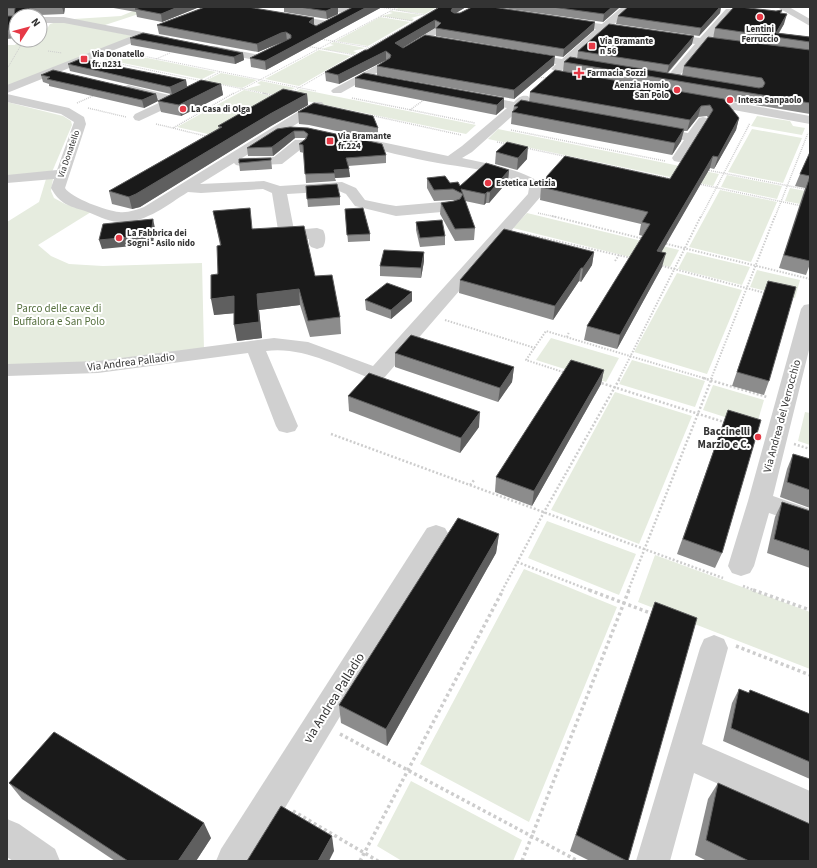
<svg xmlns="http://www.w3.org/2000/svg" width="817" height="868" viewBox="0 0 817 868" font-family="'Source Sans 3',sans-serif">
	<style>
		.green { fill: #e6ecdf }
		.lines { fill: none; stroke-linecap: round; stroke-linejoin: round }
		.path-far4 { stroke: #cdcdcd; stroke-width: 1; stroke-dasharray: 1 1; stroke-linecap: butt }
		.path-far3 { stroke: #cdcdcd; stroke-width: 1.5; stroke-dasharray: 1 1; stroke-linecap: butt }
		.path-far2 { stroke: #cdcdcd; stroke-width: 2; stroke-dasharray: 1.5 1.5; stroke-linecap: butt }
		.path-far1 { stroke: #cdcdcd; stroke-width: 2.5; stroke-dasharray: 2 2; stroke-linecap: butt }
		.path { stroke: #cdcdcd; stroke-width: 3.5; stroke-dasharray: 3 3; stroke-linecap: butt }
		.minor { fill: #d0d0d0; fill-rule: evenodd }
		.wall { fill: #8c8c8c }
		.shaded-wall { fill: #5f5f5f }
		.building { fill: #1a1a1a; stroke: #5f5f5f }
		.poi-dot { fill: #e63946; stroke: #fff; stroke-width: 1.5 }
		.labels { text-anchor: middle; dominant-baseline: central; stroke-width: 4; stroke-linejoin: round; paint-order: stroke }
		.far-poi-label { font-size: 9px; font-weight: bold; fill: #333; stroke: #fff; text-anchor: start }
		.far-street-label { font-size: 9px; fill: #333; stroke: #fff }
		.park-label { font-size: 11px; fill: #56703f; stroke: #fff }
		.street-label { font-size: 11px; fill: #333; stroke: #fff }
		.poi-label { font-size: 11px; font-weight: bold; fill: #333; stroke: #fff; text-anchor: end }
		.near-street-label { font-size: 13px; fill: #333; stroke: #fff }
	</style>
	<rect width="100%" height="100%" fill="#fff"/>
	<!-- green -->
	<g class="green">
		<polygon points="143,7 160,7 102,26 69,20 74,19 121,16"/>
		<polygon points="400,7 437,7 425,14 395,10"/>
		<polygon points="392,11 422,15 411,18 414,19 412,21 382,16 393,13 389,12"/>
		<polygon points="380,17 410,22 368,46 336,41"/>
		<polygon points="60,21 134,36 7,87 7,45 15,45 19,40 40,40 40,36 43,35 50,24"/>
		<path d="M334,42L365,48C361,50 358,49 353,51L357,53L353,54L322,49L334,45L330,44Z"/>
		<polygon points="319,50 351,56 299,86 265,79"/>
		<polygon points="118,52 216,72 202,79 103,59"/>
		<polygon points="221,73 257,80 242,88 205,81"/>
		<polygon points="261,81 295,88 291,90 286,89 280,93 280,96 246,89 261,85 257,83"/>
		<polygon points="300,89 476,125 466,134 287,97"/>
		<polygon points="244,90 277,97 212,135 177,127"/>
		<polygon points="7,102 63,116 71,121 72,125 52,172 7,176"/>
		<polygon points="757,116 790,121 793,126 805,128 802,135 751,126"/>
		<polygon points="498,129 719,174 713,186 488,139"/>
		<polygon points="752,129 802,138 783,183 728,172"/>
		<polygon points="727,175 782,186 777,199 721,187"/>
		<polygon points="46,179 53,179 51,191 54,198 65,204 91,212 38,245 51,256 69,264 103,266 202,263 204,350 99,365 7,369 7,222 39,202"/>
		<polygon points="790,188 810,192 810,206 785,201"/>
		<polygon points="720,190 777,202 751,262 689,247"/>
		<polygon points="527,213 679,250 670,267 513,228"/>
		<polygon points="687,252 750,267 742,285 678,269"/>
		<polygon points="757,270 800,280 795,298 750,287"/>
		<polygon points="677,273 742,290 707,374 634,352"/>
		<polygon points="551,338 619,358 606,382 536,360"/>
		<polygon points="632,360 705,381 695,407 619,384"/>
		<polygon points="713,385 764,400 756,427 703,410"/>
		<polygon points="615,392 692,416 639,544 551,510"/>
		<polygon points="805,412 810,413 810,445 798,441"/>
		<polygon points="547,521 636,554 619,595 528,558"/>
		<polygon points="655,555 810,612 810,669 638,602"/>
		<polygon points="524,569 617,607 529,822 420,764"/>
		<polygon points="411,781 522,840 513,861 402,861 377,846"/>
	</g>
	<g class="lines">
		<!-- path-far4 -->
		<g class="path-far4">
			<polyline points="380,7 425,15"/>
			<polyline points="381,16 413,21"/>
			<polyline points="320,39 368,47"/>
			<polyline points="306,46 355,55"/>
			<polyline points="48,51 62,53"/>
			<polyline points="133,54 316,91"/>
			<polyline points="354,56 439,7"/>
			<polyline points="156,59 170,53"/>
			<polyline points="111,62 202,81"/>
			<polyline points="7,69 24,40"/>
			<polyline points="537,77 547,78"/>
			<polyline points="203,81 220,72"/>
			<polyline points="219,84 267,94"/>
			<polyline points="290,93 328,71"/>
			<polyline points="233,94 398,7"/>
		</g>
		<!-- path-far3 -->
		<g class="path-far3">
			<polyline points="263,93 275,96"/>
			<polyline points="352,98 475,123"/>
			<polyline points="77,103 95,95"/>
			<polyline points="88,108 126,117"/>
			<polyline points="410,110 425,99"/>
			<polyline points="370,115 461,135"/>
			<polyline points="156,124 173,128"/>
			<polyline points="511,130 665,161"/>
			<polyline points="209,137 173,128 234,93"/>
			<polyline points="497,142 508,144"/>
			<polyline points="526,148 672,179"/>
			<polyline points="707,170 810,190"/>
			<polyline points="699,184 802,206"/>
			<polyline points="538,213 556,217"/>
			<polyline points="701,217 750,123"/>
			<polyline points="775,217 808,133"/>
		</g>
		<!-- path-far2 -->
		<g class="path-far2">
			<polyline points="552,216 644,239"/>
			<polyline points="521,233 631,258"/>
			<polyline points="663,243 810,279"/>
			<polyline points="615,261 619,255"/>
			<polyline points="659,265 765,293"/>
			<polyline points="445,320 535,348"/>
			<polyline points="567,337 569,332"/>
			<polyline points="566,373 526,360 546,331 707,379"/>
			<polyline points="619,379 701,216"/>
			<polyline points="711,379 775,216"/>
		</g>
		<!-- path-far1 -->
		<g class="path-far1">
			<polyline points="703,378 767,397"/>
			<polyline points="598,382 727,423"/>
			<polyline points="331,434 723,578"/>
			<polyline points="794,444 810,449"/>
			<polyline points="470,485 475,479"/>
			<polyline points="517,562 592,591"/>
			<polyline points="743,586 756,591"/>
			<polyline points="502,591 544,512 620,378"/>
			<polyline points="628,591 712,378"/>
		</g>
		<!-- path -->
		<g class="path">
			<polyline points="589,590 653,614"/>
			<polyline points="753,590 810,610"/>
			<polyline points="736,646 810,675"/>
			<polyline points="340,734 578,861"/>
			<polyline points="293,811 378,861"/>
			<polyline points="360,861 503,590"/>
			<polyline points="522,861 629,590"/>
		</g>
		<!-- minor -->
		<g class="minor">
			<polygon points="223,7 244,7 327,21 343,13 336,12 334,10 336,8 349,7 357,12 328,27 228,10"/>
			<polygon points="622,7 633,7 612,26 700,38 726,9 732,9 734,11 732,13 710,40 733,43 738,46 733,49 705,45 675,81 667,81 665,79 695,44 607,31 573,60 598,65 600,67 594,70 567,66 561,71 557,72 551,69 556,64 526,59 521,56 526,53 562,59 596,29 562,24 560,22 562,20 565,19 602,24"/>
			<polygon points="777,7 789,7 810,19 810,26"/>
			<polygon points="40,17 64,17 168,37 173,40 168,43 144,38 7,93 7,85 132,36 64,23 40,23"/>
			<polygon points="440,25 443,26 445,28 443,30 406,54 402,55 397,52"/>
			<polygon points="214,46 260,55 265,58 260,61 210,51 209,49 210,47"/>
			<polygon points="385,61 390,64 389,66 341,93 333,93 331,91 333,89"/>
			<polygon points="128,85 173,96 180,93 184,94 186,97 184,100 139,121 135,120 133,117 135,114 163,101 124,91 122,89 124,87"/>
			<path d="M7,94L69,108L84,117L86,124L65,188C71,198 107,211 119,212C128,213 136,210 144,207L314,102H322L324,105L322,108L242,158L274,157L295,140H305L307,143L305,146L282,164L241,166L236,165L234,163L200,184L264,181L280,186L342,182L356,188L365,200L384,204L396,206L453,201L458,203L461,206L458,209L453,211L396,216L355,206L346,194L339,191L287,194L294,230L317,228L323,230C326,235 326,242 323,247L317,249L311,247L309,244V239L287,241L281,239L279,236L272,193L263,189L201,193L188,192C167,205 145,224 118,222C107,221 96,215 85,211C69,206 60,204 51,188L54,179L7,183V175L57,170L74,122L61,114L7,102Z"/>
			<path d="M475,94L514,102C519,97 521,95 528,96L530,99L525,104L547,108L549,111L547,114L543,115L519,110L472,152L462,158C481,162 534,172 544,187L542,195L384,378L377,380L370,378C337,366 302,346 266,351L298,426L295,431L287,433L279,431L276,426L248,353L98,373L7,376V364L98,361L274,338L308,342L373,366L528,194L529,188C503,171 468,168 438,163C409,158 381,150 353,144L348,143L346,140L348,137L353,136L448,156L462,146L507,108L471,101L469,98L471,95Z"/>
			<polygon points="699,96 810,116 810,124 695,103 693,100 695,97"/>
			<polygon points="703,117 707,118 709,121 684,161 679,162 674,161 672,158 684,140 649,134 648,131 649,128 654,127 688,133 699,118"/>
			<polygon points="810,304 810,346 773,496 810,509 810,527 769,513 754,566 750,573 741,576 732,573 728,566 748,501 801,309 804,305"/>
			<polygon points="436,525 445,528 449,535 445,542 253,861 216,861 221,849 427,528"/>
			<polygon points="714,635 724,639 728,648 702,744 810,791 810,825 694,773 670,861 636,861 700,648 704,639"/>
			<polygon points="7,819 19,824 55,849 60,861 13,861 7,857"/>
		</g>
	</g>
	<!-- wall -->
	<g class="wall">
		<polygon points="7,7 65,7 64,14 16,16 16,38 7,39"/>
		<polygon points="108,7 197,7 197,8 162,22 137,17 136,12"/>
		<polygon points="284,7 338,7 338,14 327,19 284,12"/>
		<polygon points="351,7 382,7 266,70 251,67 250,58 284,41 282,42 258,52 159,34 157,25 314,25 316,26 352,8"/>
		<polygon points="437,7 466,7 455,13 594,30 563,57 436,36 436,29 435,28 402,47 554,65 514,99 377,75 377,66 386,60 339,84 326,81 325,72 367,50 436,9 436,8"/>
		<polygon points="495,7 620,7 603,22"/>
		<polygon points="628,7 721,7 720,13 699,36 616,24 618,16"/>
		<polygon points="734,7 746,7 745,8 776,11 782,10 781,14 784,24 779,33 810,37 810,114 725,100 739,118 736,130 714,169 710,168 661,252 662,267 617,349 584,340 587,326 643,236 639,235 641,224 540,200 541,187 670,179 708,118 707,116 698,117 687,131 684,131 681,141 672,155 511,124 512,112 513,111 514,106 529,102 530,92 563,71 564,62 577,59 578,51 692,44 668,73 682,75 684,66 713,38 715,28"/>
		<polygon points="130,38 243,53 244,60 235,64 131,45"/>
		<polygon points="68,64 186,80 187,87 221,84 223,95 181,116 161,112 158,101 171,94 70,71"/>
		<polygon points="41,75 156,94 158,101 144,108 49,86 49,84 43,82"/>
		<polygon points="355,78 504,98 504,108 496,115 355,87"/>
		<polygon points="307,94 308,105 271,126 140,207 132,209 112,204 109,191 219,128 218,126"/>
		<polygon points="314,103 378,128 378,140 309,125 299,124 298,112"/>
		<polygon points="290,127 386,155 386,163 348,166 350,177 335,178 336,181 306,183 304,153 300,152 299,144 305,139 305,138 295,138 273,156 248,156 247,148"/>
		<polygon points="496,152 527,159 517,170 495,164"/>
		<polygon points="810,152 810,264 806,275 779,268 805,188 795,186 800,174"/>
		<polygon points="271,158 272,169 240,171 239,163"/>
		<polygon points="509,170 508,181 489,203 486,203 484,205 465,201 475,228 474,240 455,241 440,214 441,203 455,201 453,200 434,201 427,188 427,178 450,183 460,186"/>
		<polygon points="306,186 340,197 340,205 308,207"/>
		<polygon points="345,209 370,234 370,241 348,242"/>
		<polygon points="213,211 253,229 315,276 340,317 341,334 310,337 300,305 259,310 262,338 237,341 234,313 214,315 220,245"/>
		<polygon points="416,222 445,236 445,245 420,247 416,230"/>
		<polygon points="594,252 592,265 581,282 579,281 553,320 459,293 460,280"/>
		<polygon points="424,261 421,278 380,276 380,266"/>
		<polygon points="768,281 769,381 764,395 732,386"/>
		<polygon points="365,300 412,301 391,319 366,310"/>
		<polygon points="395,353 514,367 512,382 498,402 395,367"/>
		<polygon points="604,370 601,384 532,506 495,492 496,477"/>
		<polygon points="348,396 479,427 460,453 349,411"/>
		<polygon points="723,424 722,553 715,568 677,554"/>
		<polygon points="793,454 810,459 810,508 780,497 787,469"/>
		<polygon points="782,502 810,511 810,568 767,553 775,517"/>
		<polygon points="499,534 496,553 387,746 341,723 339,705"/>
		<polygon points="655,602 628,861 590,861 570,851"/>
		<polygon points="739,689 748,693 750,690 810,714 810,779 723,741 732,703"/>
		<polygon points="9,783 211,838 196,861 115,861 22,799"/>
		<polygon points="718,783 810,861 707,861 695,855 708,799"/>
	</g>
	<!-- shaded-wall -->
	<g class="shaded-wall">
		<polygon points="62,7 65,7 64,14"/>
		<polygon points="178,7 197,7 197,8 162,22 161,14"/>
		<polygon points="335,7 338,7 338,14 327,19 326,11"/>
		<polygon points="367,7 382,7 266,70 265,61"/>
		<polygon points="453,7 466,7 453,15 451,11"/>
		<polygon points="612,7 620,7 603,22 604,14"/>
		<polygon points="720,7 721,7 720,13 699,36 701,28"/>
		<polygon points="30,8 32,16 26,16"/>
		<polygon points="787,14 784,24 776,37 776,33"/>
		<polygon points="314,18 314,26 309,22"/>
		<polygon points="435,20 435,28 396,52 395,43"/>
		<polygon points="595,22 594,30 563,57 564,49"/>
		<polygon points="286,32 287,41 282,42 258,52 257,44 281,33"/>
		<polygon points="694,36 692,44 667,73 669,65"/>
		<polygon points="386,51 386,60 339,84 338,75"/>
		<polygon points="243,53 244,60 235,64 234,57"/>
		<polygon points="555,56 554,65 514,99 514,90"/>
		<polygon points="186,80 187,87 172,94 170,87"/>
		<polygon points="221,84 223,95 181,116 179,105"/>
		<polygon points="156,94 158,101 144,108 142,100"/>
		<polygon points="307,94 308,105 271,126 140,207 132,209 129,197 270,114"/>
		<polygon points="504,98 504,108 496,115 497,105"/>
		<polygon points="701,106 698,117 687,131 690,120"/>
		<polygon points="739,118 736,130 714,169 718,157"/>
		<polygon points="684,129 681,141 672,155 675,143"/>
		<polygon points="294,131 295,138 273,156 272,147"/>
		<polygon points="528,147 527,159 517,170 518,158"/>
		<polygon points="713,156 710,168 654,265 657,251"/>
		<polygon points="349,169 350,177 335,178 334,170"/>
		<polygon points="509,170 508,181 489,203 490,192"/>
		<polygon points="487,192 486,203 484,205 485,194"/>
		<polygon points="153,219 155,228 153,244 102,249 99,240"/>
		<polygon points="424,252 424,261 421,278 421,268"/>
		<polygon points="594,252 592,265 581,282 583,268"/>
		<polygon points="666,253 662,267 617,349 620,335"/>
		<polygon points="581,268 579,281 553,320 555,306"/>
		<polygon points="299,289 300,305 259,310 262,338 237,341 234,325 257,294"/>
		<polygon points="412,292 412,301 391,319 391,310"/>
		<polygon points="234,296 237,313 214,315 211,299"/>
		<polygon points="514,367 512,382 498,402 500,388"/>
		<polygon points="604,370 601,384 532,506 534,491"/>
		<polygon points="480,412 479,427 460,453 461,438"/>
		<polygon points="499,534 496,553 387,746 386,729"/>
		<polygon points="204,823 211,838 196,861 178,861"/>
		<polygon points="332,836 334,851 329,861 318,861"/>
	</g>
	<!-- building -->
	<g class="building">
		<polygon points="7,7 44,7 30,8 26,16 16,16 16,30 7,30 7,16 14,16 15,8 7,8"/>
		<polygon points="141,7 178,7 161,14 135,9"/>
		<polygon points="205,7 248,7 314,18 309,22 316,26 353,7 367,7 265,61 250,58 291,38 291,35 286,32 281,33 257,44 157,25"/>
		<polygon points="299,7 335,7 326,11"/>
		<polygon points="437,7 453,7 451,11 454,13 460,13 472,7 492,7 595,22 564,49 436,28 441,23 435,20 395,43 403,48 425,35 555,56 514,90 377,66 390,58 391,55 386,51 338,75 325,72 365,50 367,50 438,8 436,8"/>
		<polygon points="552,7 612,7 604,14"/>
		<polygon points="628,7 720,7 701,28 618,16"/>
		<polygon points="734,7 740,7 776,11 782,10 780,13 787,14 776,33 810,37 810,42 715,28"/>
		<polygon points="609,24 694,36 669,65 578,51"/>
		<polygon points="143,33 243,53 234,57 130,38"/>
		<polygon points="708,37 810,50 810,103 564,62 570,57 759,88 763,87 765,83 762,78 684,66"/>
		<polygon points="80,59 186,80 170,87 68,64"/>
		<polygon points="53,70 156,94 142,100 47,79 50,77 41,75"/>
		<polygon points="555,70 724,99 739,118 718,157 713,156 657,251 666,253 620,335 587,326 650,224 642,222 648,212 541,187 545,183 547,176 565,156 670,179 713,110 710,105 701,106 690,120 530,92"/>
		<polygon points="364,73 504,98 497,105 355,78"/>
		<polygon points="201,80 221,84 179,105 158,101"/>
		<polygon points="283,89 307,94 270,114 136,194 129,197 109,191 222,127 218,126"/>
		<polygon points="521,100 684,129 675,143 512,112 518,107 514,106"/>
		<polygon points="314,103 373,116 378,128 308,113 298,112"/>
		<polygon points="290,127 308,128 382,144 386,155 346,158 349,169 334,170 335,173 305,174 303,145 299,144 306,139 308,134 304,131 294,131 272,147 247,148 277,129"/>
		<polygon points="507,142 528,147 518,158 496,152"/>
		<polygon points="810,152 810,261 784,255 810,176 800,174"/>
		<polygon points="271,158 271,160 239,163 239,159"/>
		<polygon points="486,163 509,170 490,192 487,192 485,194 461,189 475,228 455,229 441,203 454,201 460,199 463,194 453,189 434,190 427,178 445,176 450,183 458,182 460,186"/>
		<polygon points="337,184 340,197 307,199 306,186"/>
		<polygon points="250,208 252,229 304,226 315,276 332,275 340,317 308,321 299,289 257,294 259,322 234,325 234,296 211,299 211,275 218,274 217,246 221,245 213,211"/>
		<polygon points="363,208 370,234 347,235 345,209"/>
		<polygon points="153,219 151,235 99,240 103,224"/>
		<polygon points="442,220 445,236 420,238 416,222"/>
		<polygon points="504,229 594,252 583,268 581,268 555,306 460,280"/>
		<polygon points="384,250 424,252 421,268 380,266"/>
		<polygon points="768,281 796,287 769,381 737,372"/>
		<polygon points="387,283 412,292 391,310 365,300"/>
		<polygon points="411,335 514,367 500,388 395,353"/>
		<polygon points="571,360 604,370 534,491 496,477"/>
		<polygon points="369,373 480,412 461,438 348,396"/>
		<polygon points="728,410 761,420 722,553 683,539"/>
		<polygon points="793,454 810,459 810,490 787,482"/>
		<polygon points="782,502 810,511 810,551 774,539"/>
		<polygon points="458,518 499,534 386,729 339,705"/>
		<polygon points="655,602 697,618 628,861 627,861 576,835"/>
		<polygon points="739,689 749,693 750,690 810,714 810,762 731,728"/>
		<polygon points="54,732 204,823 178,861 128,861 9,783"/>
		<polygon points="718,783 810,824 810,861 749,861 706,840"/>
		<polygon points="281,806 332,836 318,861 247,861"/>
	</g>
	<!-- markers -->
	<g class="poi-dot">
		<circle cx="760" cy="17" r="4"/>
		<rect x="588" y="42" width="8" height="8" rx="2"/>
		<rect x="80" y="55" width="8" height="8" rx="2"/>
		<path d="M577 67h4v4h4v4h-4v4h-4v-4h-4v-4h4z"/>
		<circle cx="677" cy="90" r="4"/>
		<circle cx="730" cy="100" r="4"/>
		<circle cx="183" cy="109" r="4"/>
		<rect x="326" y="137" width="8" height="8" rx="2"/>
		<circle cx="488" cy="183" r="4"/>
		<circle cx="119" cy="238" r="4"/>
		<circle cx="758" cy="437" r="4"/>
	</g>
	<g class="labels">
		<!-- far-poi labels -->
		<g class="far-poi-label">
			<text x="760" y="29" text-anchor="middle">Lentini<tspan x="760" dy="10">Ferruccio</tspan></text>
			<text x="600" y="41">Via Bramante<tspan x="600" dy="10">n 56</tspan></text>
			<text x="92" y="54">Via Donatello<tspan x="92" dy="10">fr. n231</tspan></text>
			<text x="587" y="73">Farmacia Sozzi</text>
			<text x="669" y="85" text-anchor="end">Aenzia Homio<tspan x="669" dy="10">San Polo</tspan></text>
			<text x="738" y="100">Intesa Sanpaolo</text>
			<text x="191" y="109">La Casa di Olga</text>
			<text x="338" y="136">Via Bramante<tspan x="338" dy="10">fr.224</tspan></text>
			<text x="496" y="183">Estetica Letizia</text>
			<text x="127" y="233">La Fabbrica dei<tspan x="127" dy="10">Sogni - Asilo nido</tspan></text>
		</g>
		<!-- far-street labels -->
		<g class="far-street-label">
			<text transform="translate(69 154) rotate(-71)">Via Donatello</text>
		</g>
		<!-- park labels -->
		<g class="park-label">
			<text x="59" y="308">Parco delle cave di<tspan x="59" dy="13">Buffalora e San Polo</tspan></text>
		</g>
		<!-- street labels -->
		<g class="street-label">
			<text transform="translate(131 362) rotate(-7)">Via Andrea Palladio</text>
			<text transform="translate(782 416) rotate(-75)">Via Andrea del Verrocchio</text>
		</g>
		<!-- poi labels -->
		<g class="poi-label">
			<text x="750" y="431">Baccinelli<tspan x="750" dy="13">Marzio e C.</tspan></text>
		</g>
		<!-- near-street labels -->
		<g class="near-street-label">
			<text transform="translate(334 698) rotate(-58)">via Andrea Palladio</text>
		</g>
	</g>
	<!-- border -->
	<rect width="817" height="868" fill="none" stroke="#333333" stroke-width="16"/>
	<!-- north arrow -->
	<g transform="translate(28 28) rotate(54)"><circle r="19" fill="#ffffff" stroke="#adadad"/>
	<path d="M0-3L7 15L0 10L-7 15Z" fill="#e63946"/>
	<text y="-6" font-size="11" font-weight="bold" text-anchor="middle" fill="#333333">N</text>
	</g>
</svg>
